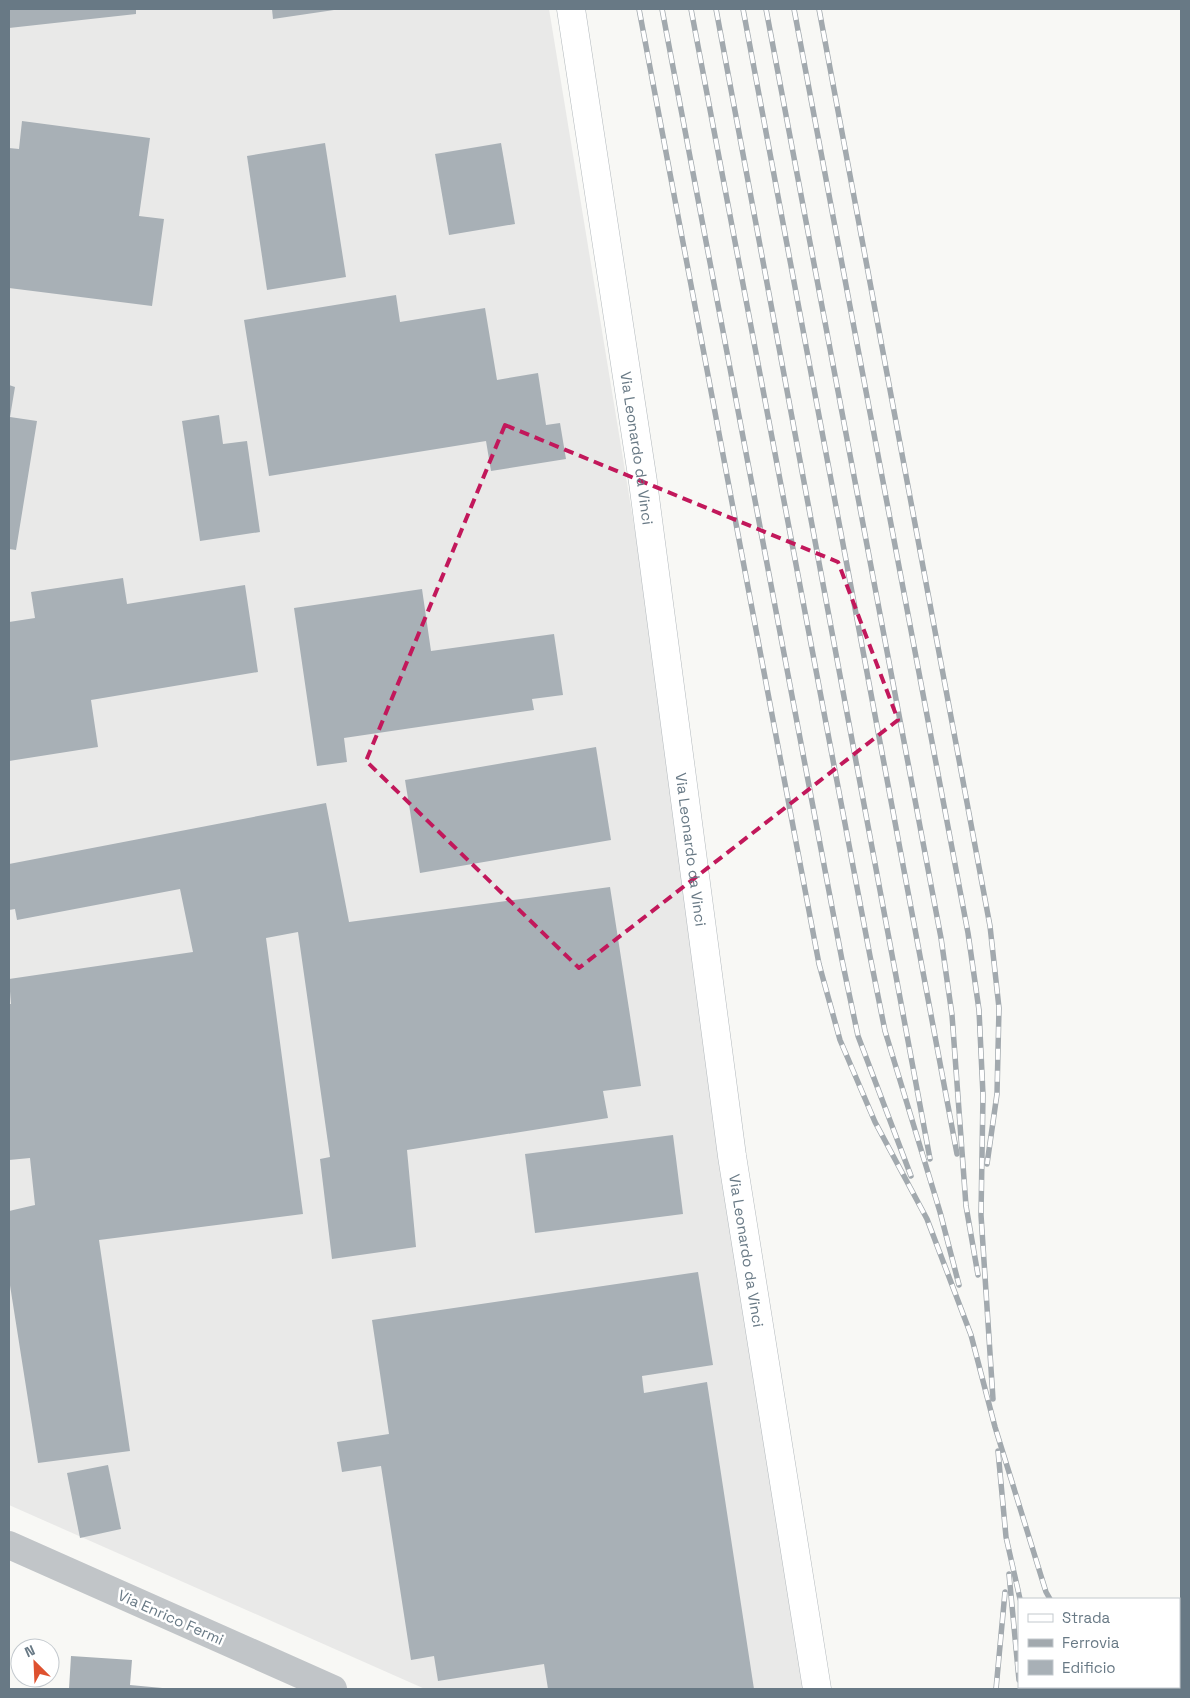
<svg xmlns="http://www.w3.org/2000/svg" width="1190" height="1698" viewBox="0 0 1190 1698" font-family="'Space Grotesk',sans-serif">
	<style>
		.built { fill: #e9e9e8 }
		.building { fill: #a8b0b6 }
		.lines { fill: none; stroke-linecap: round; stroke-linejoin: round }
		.secondary-casing { stroke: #b3b9bd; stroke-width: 29 }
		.street { stroke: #c1c5c8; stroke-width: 28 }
		.secondary { stroke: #fff; stroke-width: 28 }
		.rail-casing { stroke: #a2a9ae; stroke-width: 5.5 }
		.rail { stroke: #fff; stroke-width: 4; stroke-dasharray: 11; stroke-linecap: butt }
		.marked { fill: none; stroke: #c2185b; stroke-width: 4; stroke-dasharray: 10 6; stroke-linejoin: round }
		.labels { text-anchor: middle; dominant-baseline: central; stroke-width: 5; stroke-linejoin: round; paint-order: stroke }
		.street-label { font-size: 15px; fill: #687985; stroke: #fff }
	</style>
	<rect width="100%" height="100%" fill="#f8f8f5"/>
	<!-- built -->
	<polygon class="built" points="9,9 549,9 685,835 817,1689 425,1689 9,1505"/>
	<!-- building -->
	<g class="building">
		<polygon points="9,9 136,9 136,14 9,28"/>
		<polygon points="272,9 334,9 334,10 273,19"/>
		<polygon points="22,121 150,138 139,216 164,219 152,306 9,288 9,148 19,149"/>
		<polygon points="325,143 346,277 267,290 247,156"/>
		<polygon points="501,143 515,224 449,235 435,154"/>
		<polygon points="396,295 400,322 485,308 497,380 538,373 546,425 560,423 566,459 491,471 486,441 269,476 244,320"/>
		<polygon points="9,385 15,387 10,417 37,421 16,550 9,549"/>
		<polygon points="219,415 223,444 247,441 260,532 200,541 182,421"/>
		<polygon points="123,578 127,604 245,585 258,672 91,700 98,747 9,761 9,622 35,618 31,592"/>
		<polygon points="422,589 431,651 554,634 563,695 532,699 534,710 344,738 347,762 317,766 294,608"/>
		<polygon points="596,747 611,840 420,873 405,780"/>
		<polygon points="326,803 349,922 610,887 641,1086 603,1091 608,1118 407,1150 416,1247 332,1259 320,1159 330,1157 298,932 266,938 303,1214 99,1240 130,1451 38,1463 9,1279 9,1211 35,1205 30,1158 9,1160 9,1004 11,1004 9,979 193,952 180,889 17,920 15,909 9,910 9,864"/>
		<polygon points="673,1135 683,1214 535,1233 525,1154"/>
		<polygon points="698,1272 713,1365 642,1376 644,1393 707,1382 754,1689 548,1689 544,1664 438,1681 434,1656 411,1660 381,1466 342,1472 337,1442 389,1434 372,1320"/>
		<polygon points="108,1465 121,1529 80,1538 67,1473"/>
		<polygon points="71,1656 132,1660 130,1685 173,1689 69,1689"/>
	</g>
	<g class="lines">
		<defs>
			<g id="secondary">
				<path id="s1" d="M571,9L643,482L732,1156L817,1689"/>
			</g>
		</defs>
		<!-- secondary casing -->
		<use href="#secondary" class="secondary-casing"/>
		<!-- street -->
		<polyline class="street" points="9,1545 333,1689"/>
		<!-- secondary -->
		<use href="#secondary" class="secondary"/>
		<defs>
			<g id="rail">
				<polyline points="639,9 819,964 840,1040 875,1122 927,1219 971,1335 995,1427 1046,1592 1050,1599"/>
				<polyline points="662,9 842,960 858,1036 911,1176"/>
				<polyline points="691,9 870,956 885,1031 940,1212 959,1285"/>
				<polyline points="716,9 930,1159"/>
				<polyline points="743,9 957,1154"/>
				<polyline points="766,9 941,938 952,1015 966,1206 978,1275"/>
				<polyline points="794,9 968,933 979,1010 983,1095 981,1215 993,1399"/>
				<polyline points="819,9 990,926 999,1008 997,1094 987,1164"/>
				<polyline points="998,1451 1006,1537 1020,1599"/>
				<polyline points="1009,1574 1019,1680"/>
				<polyline points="1041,1687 1041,1689"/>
				<polyline points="1101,1687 1103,1689"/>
				<polyline points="996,1689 1005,1592"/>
			</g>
		</defs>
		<!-- rail casing -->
		<use href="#rail" class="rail-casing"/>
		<!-- rail -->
		<use href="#rail" class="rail"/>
	</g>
	<!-- marked area -->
	<path class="marked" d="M505,425L838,562L898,720L579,968L366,761Z"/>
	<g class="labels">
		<!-- street labels -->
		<g class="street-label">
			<text stroke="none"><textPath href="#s1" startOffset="444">Via Leonardo da Vinci</textPath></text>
			<text stroke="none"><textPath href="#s1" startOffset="849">Via Leonardo da Vinci</textPath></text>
			<text stroke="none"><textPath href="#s1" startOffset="1254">Via Leonardo da Vinci</textPath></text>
			<text transform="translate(171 1617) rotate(24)">Via Enrico Fermi</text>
		</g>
	</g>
	<!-- border -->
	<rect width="1190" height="1698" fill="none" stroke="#687985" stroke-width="20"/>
	<!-- legend -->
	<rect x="1018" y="1598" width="162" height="90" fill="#ffffff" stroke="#c3c9ce"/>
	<rect x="1028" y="1614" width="25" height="8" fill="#ffffff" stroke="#c3c9ce"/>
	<text x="1062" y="1623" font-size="15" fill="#687985">Strada</text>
	<rect x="1028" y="1639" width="25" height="8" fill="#a2a9ae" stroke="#c3c9ce"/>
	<text x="1062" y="1648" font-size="15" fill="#687985">Ferrovia</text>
	<rect x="1028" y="1660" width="25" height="15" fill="#a8b0b6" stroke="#c3c9ce"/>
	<text x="1062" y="1673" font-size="15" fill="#687985">Edificio</text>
	<!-- north arrow -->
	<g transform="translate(35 1663) rotate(336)"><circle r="24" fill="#ffffff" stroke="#c3c9ce"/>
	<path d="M0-4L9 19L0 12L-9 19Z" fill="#de512f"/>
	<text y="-8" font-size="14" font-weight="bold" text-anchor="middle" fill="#687985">N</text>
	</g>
</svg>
